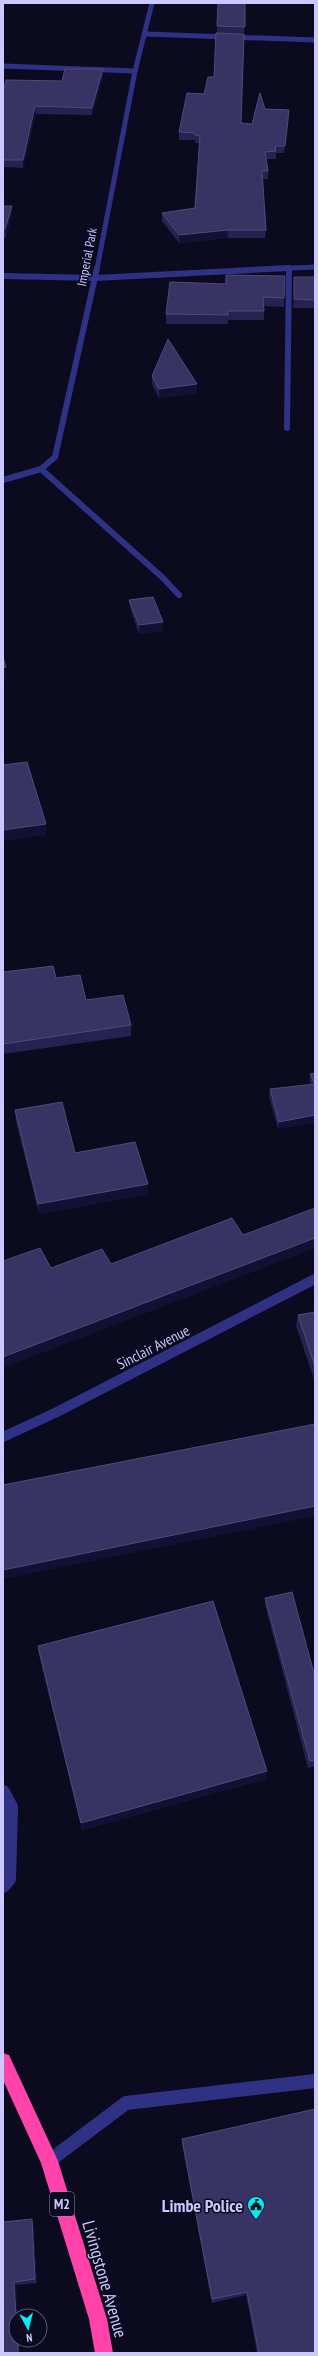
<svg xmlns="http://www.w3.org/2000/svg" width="318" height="2356" viewBox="0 0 318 2356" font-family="'PT Sans Narrow',sans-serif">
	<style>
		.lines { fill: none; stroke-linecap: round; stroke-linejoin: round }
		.minor-far3 { stroke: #2f3284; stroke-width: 5 }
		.minor-far2 { stroke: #2f3284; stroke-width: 6 }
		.minor-far1 { stroke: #2f3284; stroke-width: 10 }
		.minor { stroke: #2f3284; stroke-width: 14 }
		.highway { fill: #ff43ab; fill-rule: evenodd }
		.wall { fill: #26214f }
		.shaded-wall { fill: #141034 }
		.building { fill: #383362; stroke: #4f4a7b }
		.labels { text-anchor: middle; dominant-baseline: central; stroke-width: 3; stroke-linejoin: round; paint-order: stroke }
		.far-street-label { font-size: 13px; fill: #cac8ff; stroke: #0c0a1f }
		.shield { fill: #0c0a1f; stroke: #918fbc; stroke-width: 1 }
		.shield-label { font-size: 14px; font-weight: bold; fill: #cac8ff }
		.street-label { font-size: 15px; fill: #cac8ff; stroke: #0c0a1f }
		.near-poi-label { font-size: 18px; font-weight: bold; fill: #cac8ff; stroke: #0c0a1f; text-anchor: end }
		.near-street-label { font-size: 18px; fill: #cac8ff; stroke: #0c0a1f }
	</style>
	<rect width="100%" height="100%" fill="#0c0a1f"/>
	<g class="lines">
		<!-- minor-far3 -->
		<g class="minor-far3">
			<polyline points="146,34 315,40"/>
			<polyline points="3,66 135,71"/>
			<polyline points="97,269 135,71 152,3"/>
			<polyline points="269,269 315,267"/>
		</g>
		<!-- minor-far2 -->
		<g class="minor-far2">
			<polyline points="3,276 95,278 289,268"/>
			<polyline points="287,428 289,270"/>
			<polyline points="41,469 162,577 179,595"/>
			<polyline points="3,480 41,469 55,457 97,268"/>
		</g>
		<!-- minor-far1 -->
		<polyline class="minor-far1" points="3,1437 57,1412 315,1279"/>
		<!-- minor -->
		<g class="minor">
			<polyline points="3,1792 11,1807 9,1879 3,1886"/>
			<polyline points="49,2161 126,2103 315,2081"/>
		</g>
		<!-- highway -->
		<polygon class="highway" points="3,2053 9,2055 58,2161 107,2319 113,2353 95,2353 89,2319 41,2163 3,2080"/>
	</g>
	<!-- wall -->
	<g class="wall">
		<polygon points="245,3 244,33 217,33 217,26"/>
		<polygon points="103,69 103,76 92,115 36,114 23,168 3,167 3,91 62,81"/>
		<polygon points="204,94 241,123 252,124 265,109 289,110 284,153 276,153 276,159 266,159 268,171 268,179 263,179 266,230 265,238 228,238 179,243 162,221 162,213 195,208 200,143 195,143 195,140 179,140 179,132"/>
		<polygon points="3,206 12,206 12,214 6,237 3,237"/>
		<polygon points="226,275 284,298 284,307 264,306 264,320 228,320 228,324 166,324 166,314 225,284"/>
		<polygon points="294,277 315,277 315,308 293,308"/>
		<polygon points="152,376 197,384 197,393 159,398 152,384"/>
		<polygon points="129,600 163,631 139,634 130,608"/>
		<polygon points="3,972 56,978 86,1000 131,1025 131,1036 3,1054"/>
		<polygon points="315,1073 315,1122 278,1129 269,1097 270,1089 311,1085 310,1082 310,1074"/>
		<polygon points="15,1110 75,1153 148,1184 148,1194 39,1214 16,1121"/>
		<polygon points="315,1312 315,1382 296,1326 298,1315"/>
		<polygon points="265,1598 315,1677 315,1766 308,1768 265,1605"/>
		<polygon points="38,1646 267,1771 266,1779 82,1830 39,1655"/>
		<polygon points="182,2139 315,2353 257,2353 246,2295 212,2303 182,2144"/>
		<polygon points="32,2219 33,2223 37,2283 16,2285 18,2316 16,2316 16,2340 19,2340 20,2353 3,2353 3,2222"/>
	</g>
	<!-- shaded-wall -->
	<g class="shaded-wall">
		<polygon points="103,69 103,76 92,115 92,108"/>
		<polygon points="35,106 36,114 23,168 23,160"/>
		<polygon points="289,110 289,118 284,153 285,146"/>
		<polygon points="12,206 12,214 6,237 5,229"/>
		<polygon points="228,230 228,238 179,243 179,235"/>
		<polygon points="197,384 197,393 159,398 159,389"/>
		<polygon points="163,622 163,631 139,634 139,625"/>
		<polygon points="6,667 7,678 3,679 3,668"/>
		<polygon points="46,824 46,835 3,841 3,830"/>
		<polygon points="315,1115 315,1122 278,1129 279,1122"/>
		<polygon points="148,1184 148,1194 39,1214 38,1204"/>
		<polygon points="315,1238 315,1248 3,1368 3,1357"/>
		<polygon points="315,1506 315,1516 3,1579 3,1570"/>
		<polygon points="267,1771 266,1779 82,1830 81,1823"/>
		<polygon points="32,2219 33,2223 37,2283 35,2279"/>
		<polygon points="14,2282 16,2285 18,2316 16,2316"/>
		<polygon points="18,2340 19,2340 20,2353 18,2353"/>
	</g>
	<!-- building -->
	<g class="building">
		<polygon points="218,3 245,3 245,27 217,26"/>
		<polygon points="216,33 244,34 241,123 252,124 260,93 265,109 289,110 285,146 275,146 276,151 265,152 268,171 262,171 266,230 228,230 179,235 162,213 195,208 200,136 195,135 195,133 179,132 187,93 204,94 208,77 214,77"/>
		<polygon points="65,69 103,69 92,108 35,106 23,160 3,160 3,91 6,80 62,81"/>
		<polygon points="3,206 12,206 5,229 3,229"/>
		<polygon points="226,275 285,276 284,298 263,297 264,311 228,311 228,315 166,314 170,282 226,284"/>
		<polygon points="294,277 315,277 315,300 294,299"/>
		<polygon points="168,339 197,384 159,389 152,376"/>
		<polygon points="153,597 163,622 139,625 129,600"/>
		<polygon points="3,657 6,667 3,668"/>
		<polygon points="27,762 46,824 3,830 3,765"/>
		<polygon points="53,966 56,978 80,975 86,1000 123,995 131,1025 3,1044 3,972"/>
		<polygon points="315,1073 315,1115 279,1122 270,1089 315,1084 310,1074"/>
		<polygon points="62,1102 75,1153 135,1142 148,1184 38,1204 15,1110"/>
		<polygon points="315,1208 315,1238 3,1357 3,1261 40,1248 51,1268 102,1249 111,1264 232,1218 243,1235"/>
		<polygon points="315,1312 315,1367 298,1315"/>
		<polygon points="315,1424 315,1506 3,1570 3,1485"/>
		<polygon points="292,1592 315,1677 315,1760 310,1761 265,1598"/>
		<polygon points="213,1601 267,1771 81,1823 38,1646"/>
		<polygon points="315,2109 315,2353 259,2353 247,2292 212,2299 182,2139"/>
		<polygon points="32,2219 35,2279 14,2282 16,2316 16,2340 18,2340 18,2353 3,2353 3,2222"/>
	</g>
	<!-- icons -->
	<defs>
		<symbol id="civic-pin" viewBox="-11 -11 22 30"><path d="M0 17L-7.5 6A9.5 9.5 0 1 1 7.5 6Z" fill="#00edf3" stroke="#0c0a1f"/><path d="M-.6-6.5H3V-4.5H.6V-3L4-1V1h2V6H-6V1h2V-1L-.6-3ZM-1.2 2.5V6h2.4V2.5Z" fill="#111"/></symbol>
	</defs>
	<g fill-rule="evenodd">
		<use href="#civic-pin" x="246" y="2195" width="20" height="27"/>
	</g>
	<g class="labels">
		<!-- far-street labels -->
		<g class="far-street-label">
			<text transform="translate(87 257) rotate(-79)">Imperial Park</text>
		</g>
		<!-- shield labels -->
		<rect class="shield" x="50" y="2192" width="24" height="24" rx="3"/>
		<g class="shield-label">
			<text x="62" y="2204">M2</text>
		</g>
		<!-- street labels -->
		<g class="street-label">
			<text transform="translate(153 1347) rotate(-27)">Sinclair Avenue</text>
		</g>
		<!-- near-poi labels -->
		<g class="near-poi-label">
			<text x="243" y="2205">Limbe Police</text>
		</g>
		<!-- near-street labels -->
		<g class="near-street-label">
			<text transform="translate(105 2279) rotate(74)">Livingstone Avenue</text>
		</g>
	</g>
	<!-- border -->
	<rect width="318" height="2356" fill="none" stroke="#cac8ff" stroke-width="8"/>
	<!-- north arrow -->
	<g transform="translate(28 2328) rotate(173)"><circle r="19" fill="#0c0a1f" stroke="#585679"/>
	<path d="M0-3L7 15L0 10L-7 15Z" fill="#00edf3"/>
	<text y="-6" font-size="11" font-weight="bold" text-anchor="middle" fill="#cac8ff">N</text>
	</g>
</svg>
